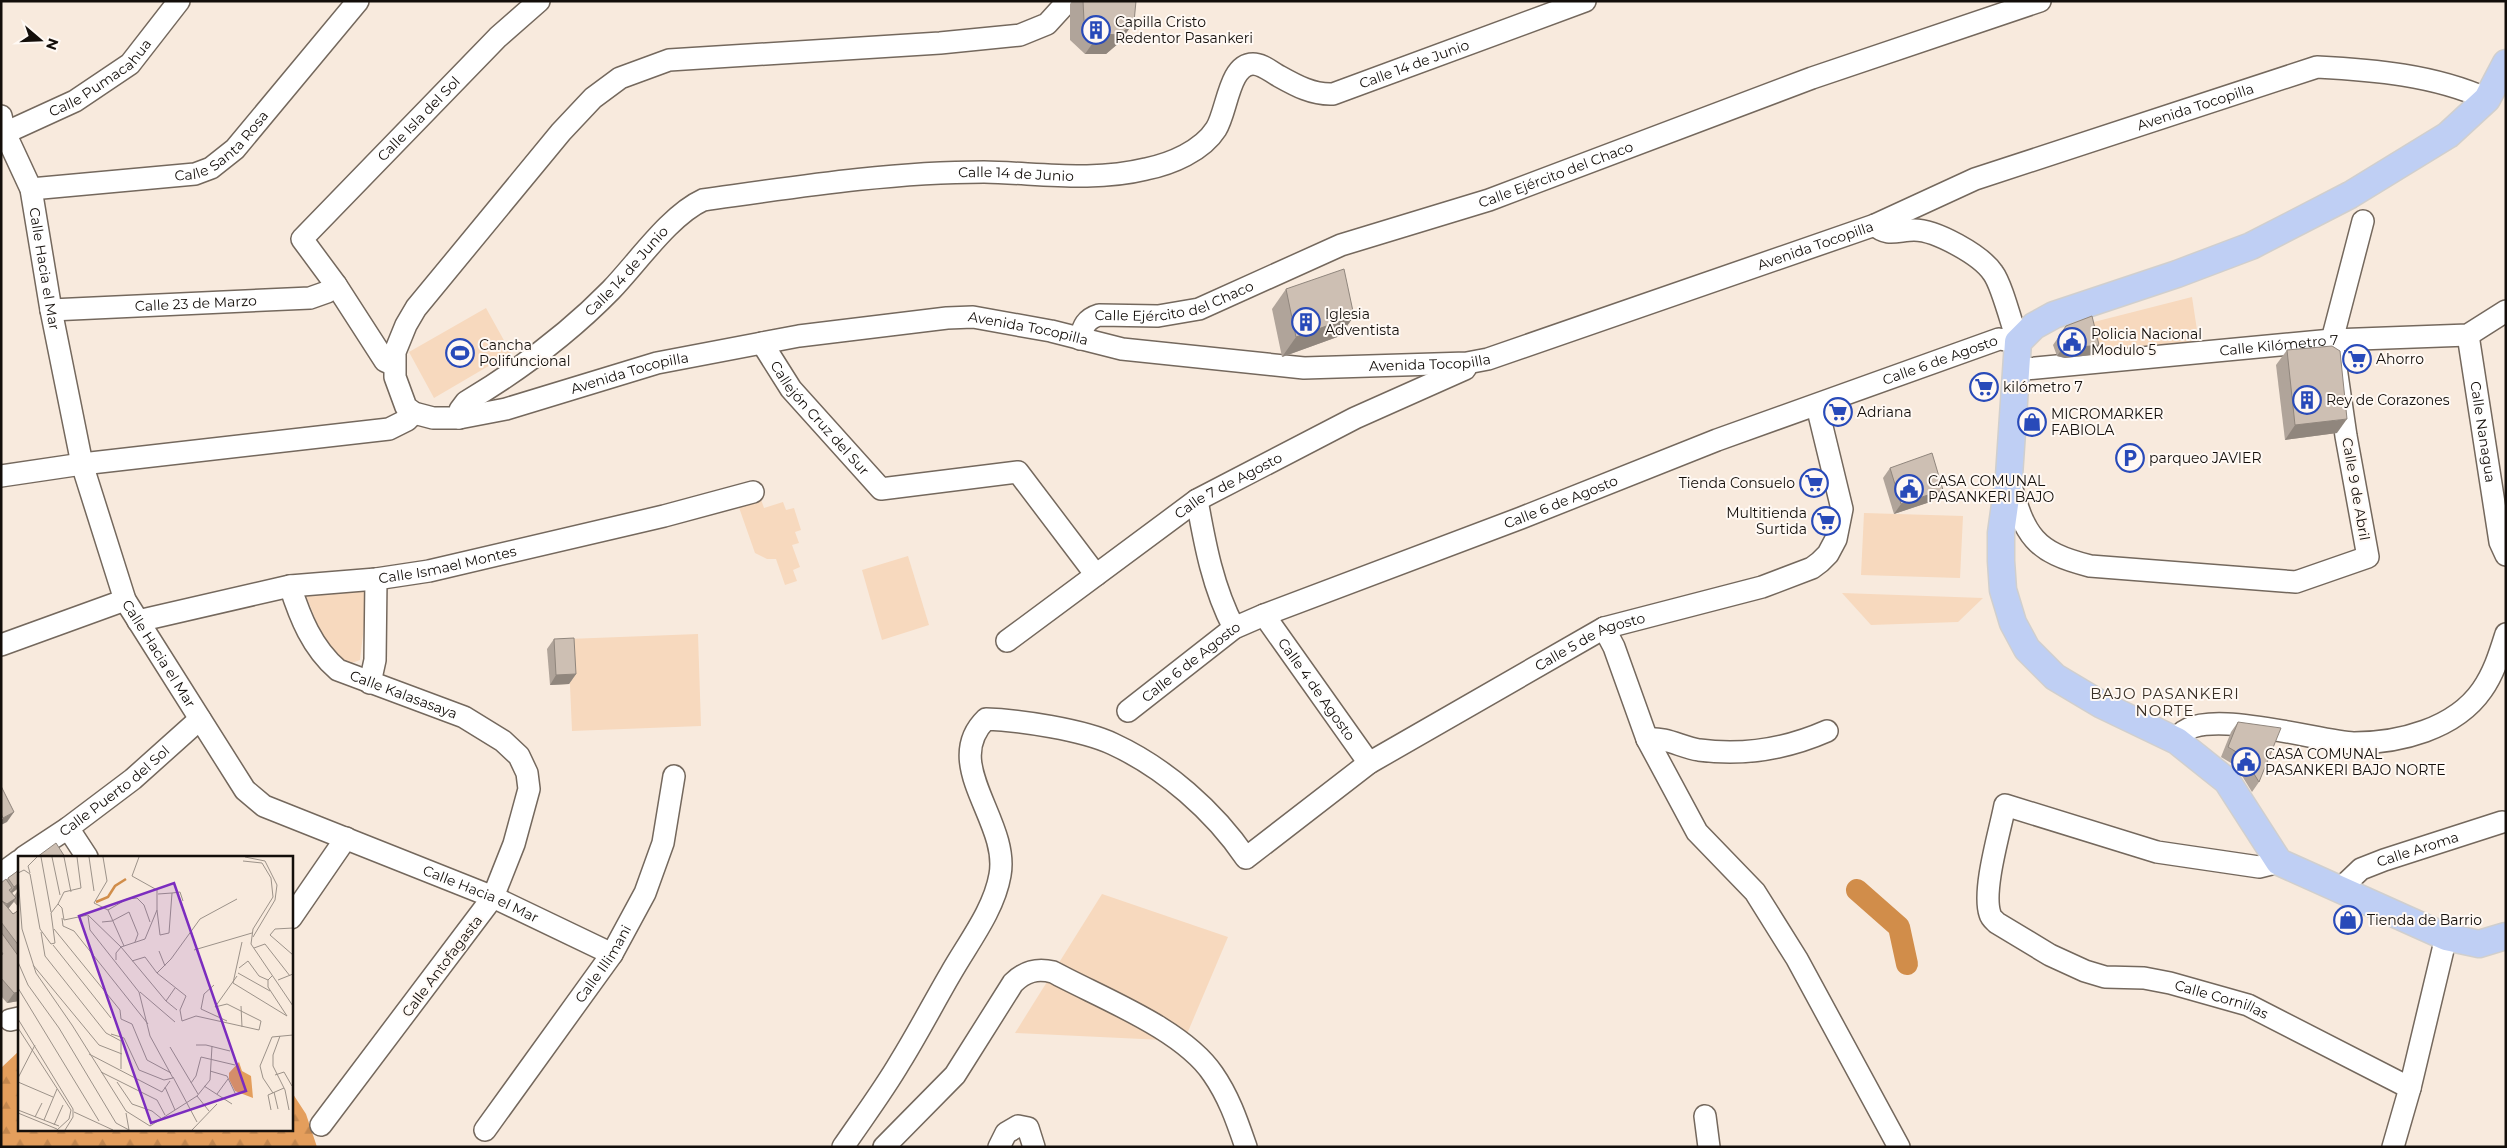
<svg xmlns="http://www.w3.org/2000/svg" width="2507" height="1148" viewBox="0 0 2507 1148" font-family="Montserrat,sans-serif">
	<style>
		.forest { fill: url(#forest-firs) }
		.park { fill: #f7d9be }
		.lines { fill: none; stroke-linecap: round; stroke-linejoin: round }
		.canal { stroke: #d18d4a; stroke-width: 22 }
		.minor-casing { stroke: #74685d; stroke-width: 24 }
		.major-casing { stroke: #d0cfce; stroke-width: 29 }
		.minor { stroke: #fff; stroke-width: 21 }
		.major { stroke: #bfcff4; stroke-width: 26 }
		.wall { fill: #b0a49a }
		.shaded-wall { fill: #90867d }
		.building { fill: #cdbfb3; stroke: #90867d }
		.labels { text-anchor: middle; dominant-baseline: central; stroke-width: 4; stroke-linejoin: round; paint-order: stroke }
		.poi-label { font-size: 14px; fill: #130e0a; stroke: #fff9f4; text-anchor: start }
		.street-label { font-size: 14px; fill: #130e0a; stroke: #fff9f4 }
		.neighbourhood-label { font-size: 15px; letter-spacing: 1px; fill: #392f25; stroke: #fff9f4 }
		.inset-river { fill: none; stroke: #d18d4a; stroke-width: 2.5 }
		.inset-road { fill: none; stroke: #9c9289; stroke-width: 1 }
		.view { fill: #7b2cbf; fill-opacity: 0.15; stroke: #7b2cbf; stroke-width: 2.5 }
		.inset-edge { fill: none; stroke: #130e0a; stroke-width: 2.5 }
	</style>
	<defs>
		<pattern id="forest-firs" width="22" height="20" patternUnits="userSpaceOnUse" patternTransform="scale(1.25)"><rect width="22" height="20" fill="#e49e5c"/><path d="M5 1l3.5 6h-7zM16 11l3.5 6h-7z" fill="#c3874f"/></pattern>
	</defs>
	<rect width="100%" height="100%" fill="#f8eadd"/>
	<!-- forest -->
	<polygon class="forest" points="19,1051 19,1129 291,1129 291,1091 306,1114 317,1147 1,1147 1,1068"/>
	<!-- park -->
	<g class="park">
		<polygon points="2192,297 2202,363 2098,373 2086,324"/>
		<polygon points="486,308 511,353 434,398 409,352"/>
		<polygon points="758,491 764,508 783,502 786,510 794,508 801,530 795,532 799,543 792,545 800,567 793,570 797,581 785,585 776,559 767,559 755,553 736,499"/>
		<polygon points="1864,513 1963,516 1960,578 1861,575"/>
		<polygon points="908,556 929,625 882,640 862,570"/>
		<polygon points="369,583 360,660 349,664 330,656 305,593"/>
		<polygon points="1842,593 1983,598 1958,622 1871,625"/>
		<polygon points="698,634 701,726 572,731 568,639"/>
		<polygon points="1102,894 1228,937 1184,1041 1015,1033"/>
	</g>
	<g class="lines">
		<!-- canal -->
		<polyline class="canal" points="1857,890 1899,927 1907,964"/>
		<defs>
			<g id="minor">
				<path id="s1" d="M1068,1L1047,24L1020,35L940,43L669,60L620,78L593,98L561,132L416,308L406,325L395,352V377L406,407L414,413L433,418H459L506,409L657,363L799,336L947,318L973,317L1051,331L1122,349L1304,368L1467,363L1488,359L1875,225L1975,179L2317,67C2374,70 2434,75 2487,99"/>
				<path id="s2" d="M1,116L5,133L31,189L51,310L82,464L125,600L245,790L264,806L493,897L612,954"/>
				<path id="s3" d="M5,133L75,101L130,64L179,1"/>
				<path id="s4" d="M31,189L195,174L211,168L235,149L358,1"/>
				<path id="s5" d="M51,310L310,298L327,292L336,285"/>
				<path id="s6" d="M2468,335L2500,542L2506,555"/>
				<path id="s7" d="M1080,339C1083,326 1086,319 1099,315L1158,316L1199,309L1341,245L1489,200L1812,78L2040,1"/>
				<path id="s8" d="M762,343L791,389L881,489L1018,472L1096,575"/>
				<path id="s9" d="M394,365L385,361L336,285L302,239L498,37L539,1"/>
				<path id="s10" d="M2015,370L2332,340L2468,335L2506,311"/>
				<path id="s11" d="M459,418L460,410L466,402C518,371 568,334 611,290C637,263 670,215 703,200C796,187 890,172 984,172C1038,173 1093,182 1146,169C1171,164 1202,151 1216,129C1227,112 1229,64 1253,64C1262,64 1270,71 1277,75C1295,85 1312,95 1333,94L1585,1"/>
				<polyline points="1,476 82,464 389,429 407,420 414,413"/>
				<path d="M2010,482C2025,536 2034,552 2090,566L2296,582L2368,557L2346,436L2332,340L2363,221"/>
				<path d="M1197,500C1205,545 1213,588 1234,628"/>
				<path id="s12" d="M290,586C300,617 312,648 338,670L464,717L503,741L519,756L527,773L529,789L514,844L493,897L321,1125"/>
				<path id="s13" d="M1264,615L1369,763"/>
				<path id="s14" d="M138,621L290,586L376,579L429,571L664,516L753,492"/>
				<polyline points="1604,628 1614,647 1647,739 1697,832 1755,892 1797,959 1899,1147"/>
				<path id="s15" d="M1007,641L1197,500L1355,418L1465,369L1467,365"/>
				<polyline points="1,645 125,600"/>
				<polyline points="370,683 375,660 376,579"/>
				<path id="s16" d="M1128,711L1234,628L1264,615L1521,518L1717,440L1999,339L2018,342C2012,326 2002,285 1993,273C1981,255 1936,230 1914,230C1899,230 1886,237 1875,225"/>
				<path d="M1647,739C1666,737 1681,747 1699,750C1744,756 1786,749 1827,731"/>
				<path d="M2177,741C2188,701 2323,743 2354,743C2399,743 2455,729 2482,690C2494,673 2500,653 2506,634"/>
				<polyline points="68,828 87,857"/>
				<path id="s17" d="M24,857L68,828L133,779L200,719"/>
				<path id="s18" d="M2279,862L2259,867L2157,852L2005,805C2000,831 1982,890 1990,914C1991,918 1994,920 1997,923L2050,955L2085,971L2105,977L2144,978L2170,983L2248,1005L2410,1088L2446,937"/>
				<polyline points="1,874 19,861"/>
				<path id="s19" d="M2340,889L2361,869L2384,860L2502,822"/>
				<polyline points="291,918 346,838"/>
				<polyline points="10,1020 19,1018"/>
				<polyline points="1705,1116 1709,1147"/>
				<path id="s20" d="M485,1130L612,954L645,893L663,843L674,776"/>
				<path id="s21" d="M843,1147C862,1119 883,1091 900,1062C918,1033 934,1002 951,973C968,943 994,910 1000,875C1010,821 940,764 986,719C1019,720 1084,730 1113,744C1165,768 1214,811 1246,858L1369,763L1604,628L1762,587L1812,568L1820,562L1828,554L1836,539L1842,509L1817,406"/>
				<path d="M884,1147L955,1075L1013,983C1025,971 1037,968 1053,972C1101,998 1183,1029 1213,1074C1229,1097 1237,1121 1246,1147"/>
				<polyline points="999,1147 1006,1133 1018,1126 1028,1128 1034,1147"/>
				<polyline points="2393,1147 2410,1088"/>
			</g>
			<polyline id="major" points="2506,63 2487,99 2448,135 2350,195 2251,246 2177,274 2054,315 2034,326 2018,342 2009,476 2001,533 2001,561 2003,590 2013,623 2027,649 2055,677 2102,705 2177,741 2227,781 2279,862 2446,937 2479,944 2506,936"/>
		</defs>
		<!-- minor casing -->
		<use href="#minor" class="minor-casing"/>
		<!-- major casing -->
		<use href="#major" class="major-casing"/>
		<!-- minor -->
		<use href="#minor" class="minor"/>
		<!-- major -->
		<use href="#major" class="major"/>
	</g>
	<!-- wall -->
	<g class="wall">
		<polygon points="1072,1 1136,1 1120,42 1106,54 1085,54 1070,40 1070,4"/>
		<polygon points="1286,289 1354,316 1340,336 1282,357 1272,309"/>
		<polygon points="2066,326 2099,345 2092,355 2065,358 2057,356 2053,345"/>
		<polygon points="2287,350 2337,433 2285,440 2276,365"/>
		<polygon points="1890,468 1936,500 1894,514 1883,478"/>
		<polygon points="554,639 576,674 569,684 550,685 547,649"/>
		<polygon points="2238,722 2259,782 2252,792 2236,766 2221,757 2231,732"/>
		<polygon points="19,870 19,888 12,893 14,896 19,889 19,908 14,902 8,908 13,914 19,910 19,1001 7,1003 1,996 1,883 6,880 8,878"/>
	</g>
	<!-- shaded-wall -->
	<g class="shaded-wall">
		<polygon points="1134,22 1120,42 1106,54 1085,54 1099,34"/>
		<polygon points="1354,316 1340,336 1282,357 1296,337"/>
		<polygon points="2099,345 2092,355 2065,358 2057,356 2064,346"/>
		<polygon points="2347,419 2337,433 2285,440 2295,425"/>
		<polygon points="1943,490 1936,500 1894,514 1901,504"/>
		<polygon points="576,674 569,684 550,685 556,675"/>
		<polygon points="14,812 7,822 1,825 1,821 3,818"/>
		<polygon points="19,883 19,887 7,897 14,887"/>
		<polygon points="16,898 9,908 1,914 7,904"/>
		<polygon points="19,992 19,1001 7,1003 14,993"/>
	</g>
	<!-- building -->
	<g class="building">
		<polygon points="1083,1 1136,1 1134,22 1120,35 1099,34 1084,21"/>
		<polygon points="1344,269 1354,316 1296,337 1286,289"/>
		<polygon points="2092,316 2099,345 2072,348 2064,346 2060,335 2066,326"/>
		<polygon points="2332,346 2340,351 2347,419 2295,425 2287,350"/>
		<polygon points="1932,453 1943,490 1901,504 1890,468"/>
		<polygon points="574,638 576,674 556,675 554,639"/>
		<polygon points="2238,722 2281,728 2259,782 2243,756 2228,747"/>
		<polygon points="1,786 14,812 3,818 1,814"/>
		<polygon points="56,843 65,857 37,857"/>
		<polygon points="19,870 19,883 14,887 8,878"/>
		<polygon points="6,879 12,888 9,890 16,898 7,904 2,901 13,914 19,910 19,946 1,922 1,883"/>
		<polygon points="1,932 19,957 19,992 14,993 1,978 1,955 3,954 1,951"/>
	</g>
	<!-- icons -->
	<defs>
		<symbol id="building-ring" viewBox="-11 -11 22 22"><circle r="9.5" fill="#fff9f4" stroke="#284ab9" stroke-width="1.5"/><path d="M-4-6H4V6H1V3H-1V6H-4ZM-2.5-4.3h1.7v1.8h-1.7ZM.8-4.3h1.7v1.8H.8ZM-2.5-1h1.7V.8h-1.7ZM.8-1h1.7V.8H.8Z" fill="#284ab9"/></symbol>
		<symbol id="civic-ring" viewBox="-11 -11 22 22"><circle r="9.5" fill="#fff9f4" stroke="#284ab9" stroke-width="1.5"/><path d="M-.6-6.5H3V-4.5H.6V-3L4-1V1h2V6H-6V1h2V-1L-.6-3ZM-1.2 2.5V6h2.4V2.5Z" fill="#284ab9"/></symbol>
		<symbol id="stadium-ring" viewBox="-11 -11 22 22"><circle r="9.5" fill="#fff9f4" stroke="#284ab9" stroke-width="1.5"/><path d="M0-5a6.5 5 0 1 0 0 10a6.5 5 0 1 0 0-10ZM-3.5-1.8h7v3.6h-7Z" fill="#284ab9"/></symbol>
		<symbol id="supermarket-ring" viewBox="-11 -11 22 22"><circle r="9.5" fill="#fff9f4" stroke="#284ab9" stroke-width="1.5"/><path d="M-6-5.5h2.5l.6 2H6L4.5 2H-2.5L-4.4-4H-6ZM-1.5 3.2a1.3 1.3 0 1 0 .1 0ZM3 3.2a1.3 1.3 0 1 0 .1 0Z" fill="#284ab9"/></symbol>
		<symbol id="shop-ring" viewBox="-11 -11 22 22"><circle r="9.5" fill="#fff9f4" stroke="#284ab9" stroke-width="1.5"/><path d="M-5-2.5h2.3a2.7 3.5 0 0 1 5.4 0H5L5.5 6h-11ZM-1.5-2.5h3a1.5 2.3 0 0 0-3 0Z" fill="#284ab9"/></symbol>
		<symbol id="parking-ring" viewBox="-11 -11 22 22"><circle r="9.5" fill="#fff9f4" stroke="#284ab9" stroke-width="1.5"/><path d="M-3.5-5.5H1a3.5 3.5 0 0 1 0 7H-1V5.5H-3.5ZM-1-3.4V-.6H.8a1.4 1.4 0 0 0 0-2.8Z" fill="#284ab9"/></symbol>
	</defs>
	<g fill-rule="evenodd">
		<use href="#building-ring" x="1080" y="14" width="32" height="32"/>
		<use href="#building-ring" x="1290" y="306" width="32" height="32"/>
		<use href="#civic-ring" x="2056" y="326" width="32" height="32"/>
		<use href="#stadium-ring" x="444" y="337" width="32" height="32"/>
		<use href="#supermarket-ring" x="2341" y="343" width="32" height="32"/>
		<use href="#supermarket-ring" x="1968" y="371" width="32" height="32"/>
		<use href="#building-ring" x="2291" y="384" width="32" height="32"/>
		<use href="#supermarket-ring" x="1822" y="396" width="32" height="32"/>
		<use href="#shop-ring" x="2016" y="406" width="32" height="32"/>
		<use href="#parking-ring" x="2114" y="442" width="32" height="32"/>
		<use href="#supermarket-ring" x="1798" y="467" width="32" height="32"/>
		<use href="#civic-ring" x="1893" y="473" width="32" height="32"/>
		<use href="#supermarket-ring" x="1810" y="505" width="32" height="32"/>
		<use href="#civic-ring" x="2230" y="746" width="32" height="32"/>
		<use href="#shop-ring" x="2332" y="904" width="32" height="32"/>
	</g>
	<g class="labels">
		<!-- poi labels -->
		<g class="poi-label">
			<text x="1115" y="22">Capilla Cristo<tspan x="1115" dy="16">Redentor Pasankeri</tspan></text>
			<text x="1325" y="314">Iglesia<tspan x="1325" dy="16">Adventista</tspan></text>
			<text x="2091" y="334">Policia Nacional<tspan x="2091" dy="16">Modulo 5</tspan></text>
			<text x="479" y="345">Cancha<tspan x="479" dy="16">Polifuncional</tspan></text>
			<text x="2376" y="359">Ahorro</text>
			<text x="2003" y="387">kilómetro 7</text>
			<text x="2326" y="400">Rey de Corazones</text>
			<text x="1857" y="412">Adriana</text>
			<text x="2051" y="414">MICROMARKER<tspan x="2051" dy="16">FABIOLA</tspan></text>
			<text x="2149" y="458">parqueo JAVIER</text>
			<text x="1928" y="481">CASA COMUNAL<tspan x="1928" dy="16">PASANKERI BAJO</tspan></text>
			<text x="1795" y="483" text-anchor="end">Tienda Consuelo</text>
			<text x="1807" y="513" text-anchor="end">Multitienda<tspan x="1807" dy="16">Surtida</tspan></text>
			<text x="2265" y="754">CASA COMUNAL<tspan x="2265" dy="16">PASANKERI BAJO NORTE</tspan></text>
			<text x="2367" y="920">Tienda de Barrio</text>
		</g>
		<!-- street labels -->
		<g class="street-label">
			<text stroke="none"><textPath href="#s11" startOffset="1111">Calle 14 de Junio</textPath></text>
			<text stroke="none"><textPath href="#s3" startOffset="111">Calle Pumacahua</textPath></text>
			<text stroke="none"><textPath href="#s1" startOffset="2731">Avenida Tocopilla</textPath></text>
			<text stroke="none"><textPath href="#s9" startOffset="325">Calle Isla del Sol</textPath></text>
			<text stroke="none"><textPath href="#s4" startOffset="202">Calle Santa Rosa</textPath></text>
			<text stroke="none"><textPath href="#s7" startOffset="515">Calle Ejército del Chaco</textPath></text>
			<text stroke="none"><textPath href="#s11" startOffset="646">Calle 14 de Junio</textPath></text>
			<text stroke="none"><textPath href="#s1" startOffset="2326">Avenida Tocopilla</textPath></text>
			<text stroke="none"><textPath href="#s2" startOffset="160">Calle Hacia el Mar</textPath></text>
			<text stroke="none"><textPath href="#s11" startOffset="226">Calle 14 de Junio</textPath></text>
			<text stroke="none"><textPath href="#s7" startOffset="110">Calle Ejército del Chaco</textPath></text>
			<text stroke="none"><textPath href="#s5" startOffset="145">Calle 23 de Marzo</textPath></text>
			<text stroke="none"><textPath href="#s1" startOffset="1516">Avenida Tocopilla</textPath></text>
			<text stroke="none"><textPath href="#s10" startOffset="265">Calle Kilómetro 7</textPath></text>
			<text stroke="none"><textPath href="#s1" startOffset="1921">Avenida Tocopilla</textPath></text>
			<text stroke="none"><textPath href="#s16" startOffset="890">Calle 6 de Agosto</textPath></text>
			<text stroke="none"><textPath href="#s1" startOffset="1111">Avenida Tocopilla</textPath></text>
			<text stroke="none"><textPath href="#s8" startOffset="95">Callejón Cruz del Sur</textPath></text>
			<text stroke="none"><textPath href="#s6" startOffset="98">Calle Nanagua</textPath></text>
			<text stroke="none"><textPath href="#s15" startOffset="271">Calle 7 de Agosto</textPath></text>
			<text transform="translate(2356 489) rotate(80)">Calle 9 de Abril</text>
			<text stroke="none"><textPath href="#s16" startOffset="485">Calle 6 de Agosto</textPath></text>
			<text stroke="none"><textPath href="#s14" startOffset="315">Calle Ismael Montes</textPath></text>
			<text stroke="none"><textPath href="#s21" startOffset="1196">Calle 5 de Agosto</textPath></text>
			<text stroke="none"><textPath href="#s2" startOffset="565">Calle Hacia el Mar</textPath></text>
			<text stroke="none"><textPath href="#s16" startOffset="80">Calle 6 de Agosto</textPath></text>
			<text stroke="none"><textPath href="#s13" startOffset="91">Calle 4 de Agosto</textPath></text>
			<text stroke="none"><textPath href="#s12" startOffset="168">Calle Kalasasaya</textPath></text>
			<text stroke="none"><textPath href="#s17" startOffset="112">Calle Puerto del Sol</textPath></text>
			<text stroke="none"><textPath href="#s19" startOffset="89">Calle Aroma</textPath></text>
			<text stroke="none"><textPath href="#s2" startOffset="985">Calle Hacia el Mar</textPath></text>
			<text stroke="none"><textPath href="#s20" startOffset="204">Calle Illimani</textPath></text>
			<text transform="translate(442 966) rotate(-53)">Calle Antofagasta</text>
			<text stroke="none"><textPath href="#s18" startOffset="646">Calle Cornillas</textPath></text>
		</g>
		<!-- neighbourhood labels -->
		<g class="neighbourhood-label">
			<text x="2165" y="693">BAJO PASANKERI<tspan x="2165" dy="17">NORTE</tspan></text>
		</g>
	</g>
	<!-- overview -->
	<g transform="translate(18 856)">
		<rect width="275" height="275" fill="#f8eadd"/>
		<path d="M221,206L224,215L233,220L235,242L217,235L211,223V217Z" fill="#e49e5c"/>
		<path class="inset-river" d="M78,46L90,41L97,30L108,23"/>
		<path class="inset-road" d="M23,1L33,56M34,1L42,39M46,1L53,36M71,1L76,35M85,1L89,25L76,47L90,54L106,90M227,1L247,5L259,29L257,44L235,81M225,5L244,7L253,22L255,41L235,73L233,88L275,150M0,17L6,14L12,18L22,73L33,88L37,87L33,57L40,48L44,52L46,64L70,59L103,91L127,83L139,54V34L114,20L121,1M12,17L10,10L19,1M0,20L4,73L18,117L54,169L108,255L132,270L179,240L192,224L194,190M154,37L162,36L165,45M40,48L46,36L63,32L59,1M90,54L109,43L119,42L126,49L132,66M139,54L142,79L151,77L154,37L140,38M70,60L72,74L121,136L132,180L155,222L146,224L121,214L106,182L93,178M44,62L45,70L56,75L130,168M84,66L94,65L111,56L120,78L117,86M275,72L257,73L252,79L275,99M36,73L102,154L103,163L114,168L129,204L153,217M23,76L27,100L88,177L103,185V213M224,86L215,127L269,160M35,89L93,162M236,92L247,88L272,120M176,94L234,77M141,95L147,110M98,104V97L103,91L148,145L159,154M114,105L127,101L139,117L168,140L162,154L164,165L178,160L241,174L243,165L209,148L197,151L219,120M0,106L10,129L41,172L98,267L111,274L108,257M15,109L81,189L104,198M221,112L230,105L241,120L250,124M139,117L153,103L182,63L219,43M220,117L252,135M254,120L250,124V131L269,160M260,124L275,118M196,129L186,138L183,153L209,165M0,132L81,265M122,136L157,166M148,145L157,132M223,150L224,171M0,163L55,253V261L47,274M0,172L53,254L51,263L39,274M262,180L255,199V210L267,234L271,254M178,189H188L212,195M152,191L180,238M71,198L144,236L152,225M192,215L209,220L217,237M83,216L139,244L147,259M257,219L266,216L274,230M155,221L179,266M0,222L17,189M0,226L35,241M99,226L114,248L134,255L144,263M173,227L178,220L183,201L217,209M186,230L214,248M147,231L157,254M256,236L260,253M255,237L245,222L242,210L254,181L275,179M199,238L210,223M179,240L191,255M0,254L41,270M253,254L250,239L266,232M56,256L95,274M0,257L39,273M17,261L24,247M26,264L39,233M36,269L45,249M174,274L199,248"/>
		<path class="view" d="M156,27L228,235L133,267L61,60Z"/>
		<rect width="275" height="275" class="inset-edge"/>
	</g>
	<!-- border -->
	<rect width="2507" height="1148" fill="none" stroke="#130e0a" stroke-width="5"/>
	<!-- north arrow -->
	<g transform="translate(40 40) rotate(109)" stroke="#fff9f4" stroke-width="4" paint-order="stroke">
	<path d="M0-4L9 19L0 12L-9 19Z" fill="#130e0a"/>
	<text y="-8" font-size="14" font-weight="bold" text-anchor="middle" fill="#130e0a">N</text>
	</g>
</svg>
